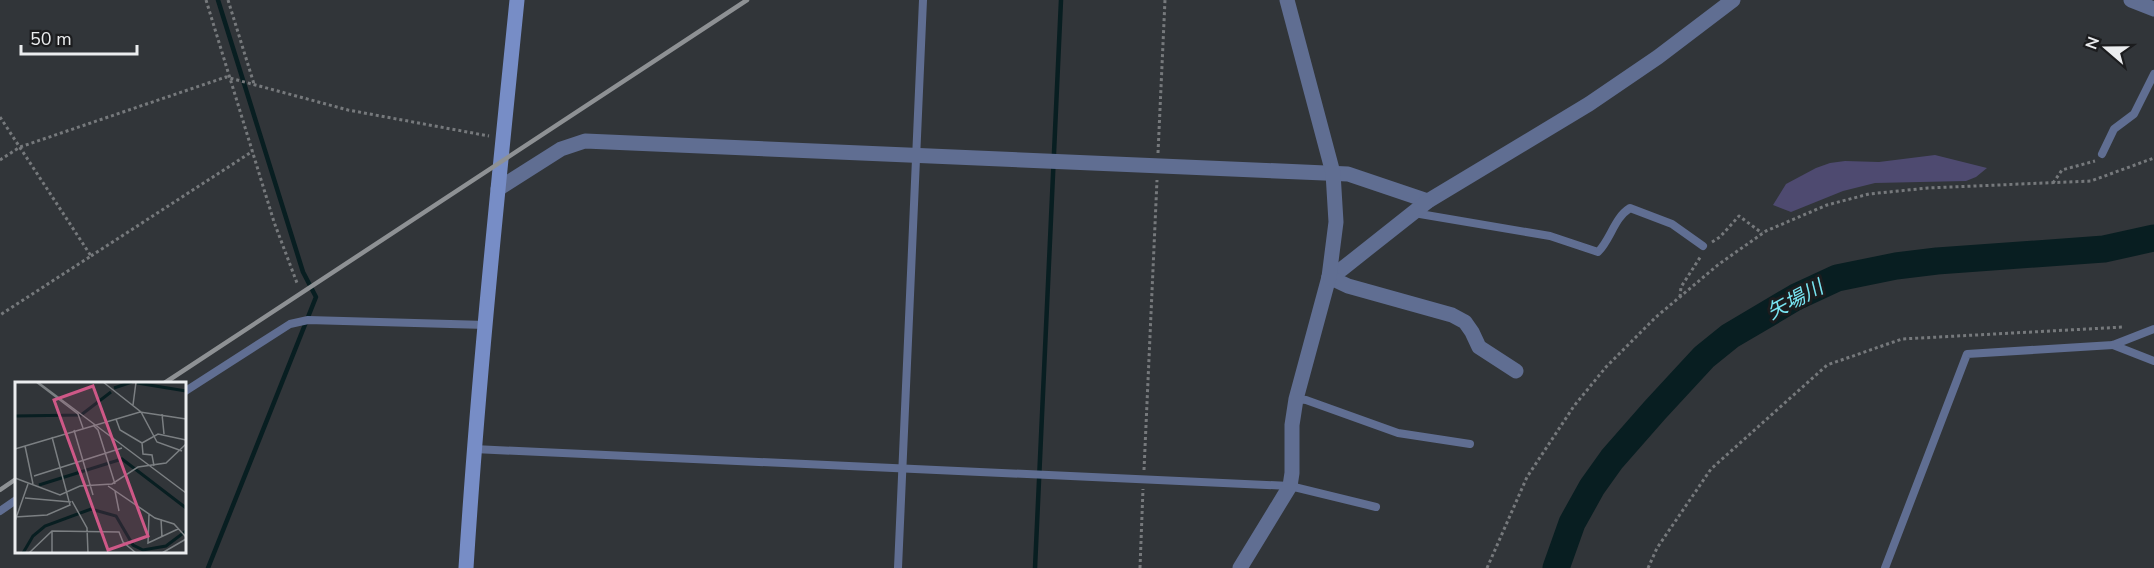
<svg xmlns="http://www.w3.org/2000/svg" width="2154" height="568" viewBox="0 0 2154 568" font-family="'Nunito Sans','Noto Sans JP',sans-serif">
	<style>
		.green { fill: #4e4a70 }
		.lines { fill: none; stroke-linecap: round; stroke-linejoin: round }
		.stream { stroke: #081e21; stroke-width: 4.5 }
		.river { stroke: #081e21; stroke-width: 27 }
		.path { stroke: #76797c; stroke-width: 3; stroke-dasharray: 3 3; stroke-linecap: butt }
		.lane { stroke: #606e92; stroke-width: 8 }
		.street { stroke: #606e92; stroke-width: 15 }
		.secondary { stroke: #778dc6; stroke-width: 15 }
		.rail { stroke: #8e9194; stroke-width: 4.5 }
		.labels { text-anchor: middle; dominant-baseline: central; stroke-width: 6; stroke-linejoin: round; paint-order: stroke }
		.water-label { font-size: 20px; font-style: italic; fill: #78e5f2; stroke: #1b1c1e }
		.inset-river { fill: none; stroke: #081e21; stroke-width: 3 }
		.inset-road { fill: none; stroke: #7b7f82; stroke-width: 1.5 }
		.view { fill: #ce5887; fill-opacity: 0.15; stroke: #ce5887; stroke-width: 3 }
		.inset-edge { fill: none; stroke: #ebedef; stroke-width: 3 }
	</style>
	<rect width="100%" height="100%" fill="#313539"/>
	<!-- green -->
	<polygon class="green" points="1935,155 1987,168 1976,177 1966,181 1875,183 1843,191 1791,212 1773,205 1786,184 1816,168 1830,163 1845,161 1879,162"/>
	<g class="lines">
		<!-- stream -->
		<g class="stream">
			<polyline points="208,568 316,297 303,272 218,0"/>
			<polyline points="1035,568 1061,0"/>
		</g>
		<!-- river -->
		<polyline class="river" points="1556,568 1572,523 1592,487 1612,459 1655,410 1704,357 1730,336 1796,297 1837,278 1896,266 1937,261 2104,249 2154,238"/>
		<!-- path -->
		<g class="path">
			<polyline points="206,0 274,222 297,283"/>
			<polyline points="228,0 254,84"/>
			<polyline points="0,117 91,256 0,315"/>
			<polyline points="1158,153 1165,0"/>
			<polyline points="0,160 20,147 226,77 348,110 489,136"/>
			<polyline points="2053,183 2062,170 2095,161"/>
			<polyline points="1712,242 1720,237 1739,216 1762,233"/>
			<polyline points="91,256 253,151"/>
			<polyline points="1680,297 1681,287 1701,256"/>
			<polyline points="1144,470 1157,180"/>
			<polyline points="1140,568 1143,489"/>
			<polyline points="1487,568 1527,477 1574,406 1606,367 1656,317 1719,264 1766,231 1827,205 1869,194 1928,188 2091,181 2154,158"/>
			<polyline points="1648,568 1657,548 1711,469 1827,365 1902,339 2124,327"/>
		</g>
		<!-- lane -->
		<g class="lane">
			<polyline points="2102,154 2114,129 2134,114 2154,74"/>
			<path d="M1414,213L1550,236L1598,252C1611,239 1614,218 1630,208L1672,224L1703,246"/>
			<polyline points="2113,345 2154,361"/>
			<polyline points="184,392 290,324 308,320 486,325"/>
			<polyline points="1296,399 1306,400 1398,433 1470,444"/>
			<polyline points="474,449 1290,486 1376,507"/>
			<polyline points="0,511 16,500"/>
			<polyline points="898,568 923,0"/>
			<polyline points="1885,568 1967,354 2113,345 2154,329"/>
		</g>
		<!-- street -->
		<g class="street">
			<polyline points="2131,0 2154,9"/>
			<polyline points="498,189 561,149 585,141 1348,174 1428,201"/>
			<polyline points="1329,277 1342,269 1428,201 1589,104 1658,57 1733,0"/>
			<polyline points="1329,277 1348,286 1452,315 1465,322 1472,332 1479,347 1516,371"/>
			<polyline points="1240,568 1290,486 1292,473 1292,425 1296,399 1329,277 1336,222 1333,173 1287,0"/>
		</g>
		<!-- secondary -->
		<path class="secondary" d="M466,568C478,378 498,189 517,0"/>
		<!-- rail -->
		<g class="rail">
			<polyline points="163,384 747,0"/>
			<polyline points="0,490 16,479"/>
		</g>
	</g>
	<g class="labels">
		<!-- water labels -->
		<g class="water-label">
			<text transform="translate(1795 300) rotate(-28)">矢場川</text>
		</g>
	</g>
	<!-- overview -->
	<g transform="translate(15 382)">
		<rect width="171" height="171" fill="#313539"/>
		<path class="inset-river" d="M122,1L171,9M99,6L117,0M0,34L66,33L96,10M24,103L107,77L171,126M8,171L18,154L30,144L76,127L101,134L118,163L128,168L151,164L171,149"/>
		<path class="inset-road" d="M21,0L63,32L68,46M23,0L171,111M88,0L126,30L142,60L167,69M118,23L121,0M147,32L149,52M101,37L105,48L127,61M78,43L83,48L100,102M59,48L78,113M10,64L18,102M0,67L125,30L171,37M139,84L137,73L128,72L127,61L143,52L171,58M19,94L107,66M0,96L45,113L65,104L97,102L123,85L151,81L171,62M93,104L140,136L159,142L171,155M100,109L104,129M10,116L56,120M57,119L72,146L73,171M134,132L133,161L163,147M0,135L32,133L55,123L37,55M146,137L147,155M0,139L13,102M14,171L37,149L104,150L108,160L121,171M37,171V149M147,171L171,157"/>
		<path class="view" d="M78,4L133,154L93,168L39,18Z"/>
		<rect width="171" height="171" class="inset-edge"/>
	</g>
	<!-- north arrow -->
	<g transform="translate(2106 48) rotate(290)" stroke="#1b1c1e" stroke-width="4.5" paint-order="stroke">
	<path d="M0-4.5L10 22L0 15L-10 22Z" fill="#ebedef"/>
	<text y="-9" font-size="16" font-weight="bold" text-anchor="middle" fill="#ebedef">N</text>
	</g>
	<!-- scale -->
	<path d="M21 45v9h116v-9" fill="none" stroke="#ebedef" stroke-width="3"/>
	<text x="30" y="45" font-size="18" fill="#ebedef" stroke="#1b1c1e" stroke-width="4.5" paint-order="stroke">50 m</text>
</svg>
